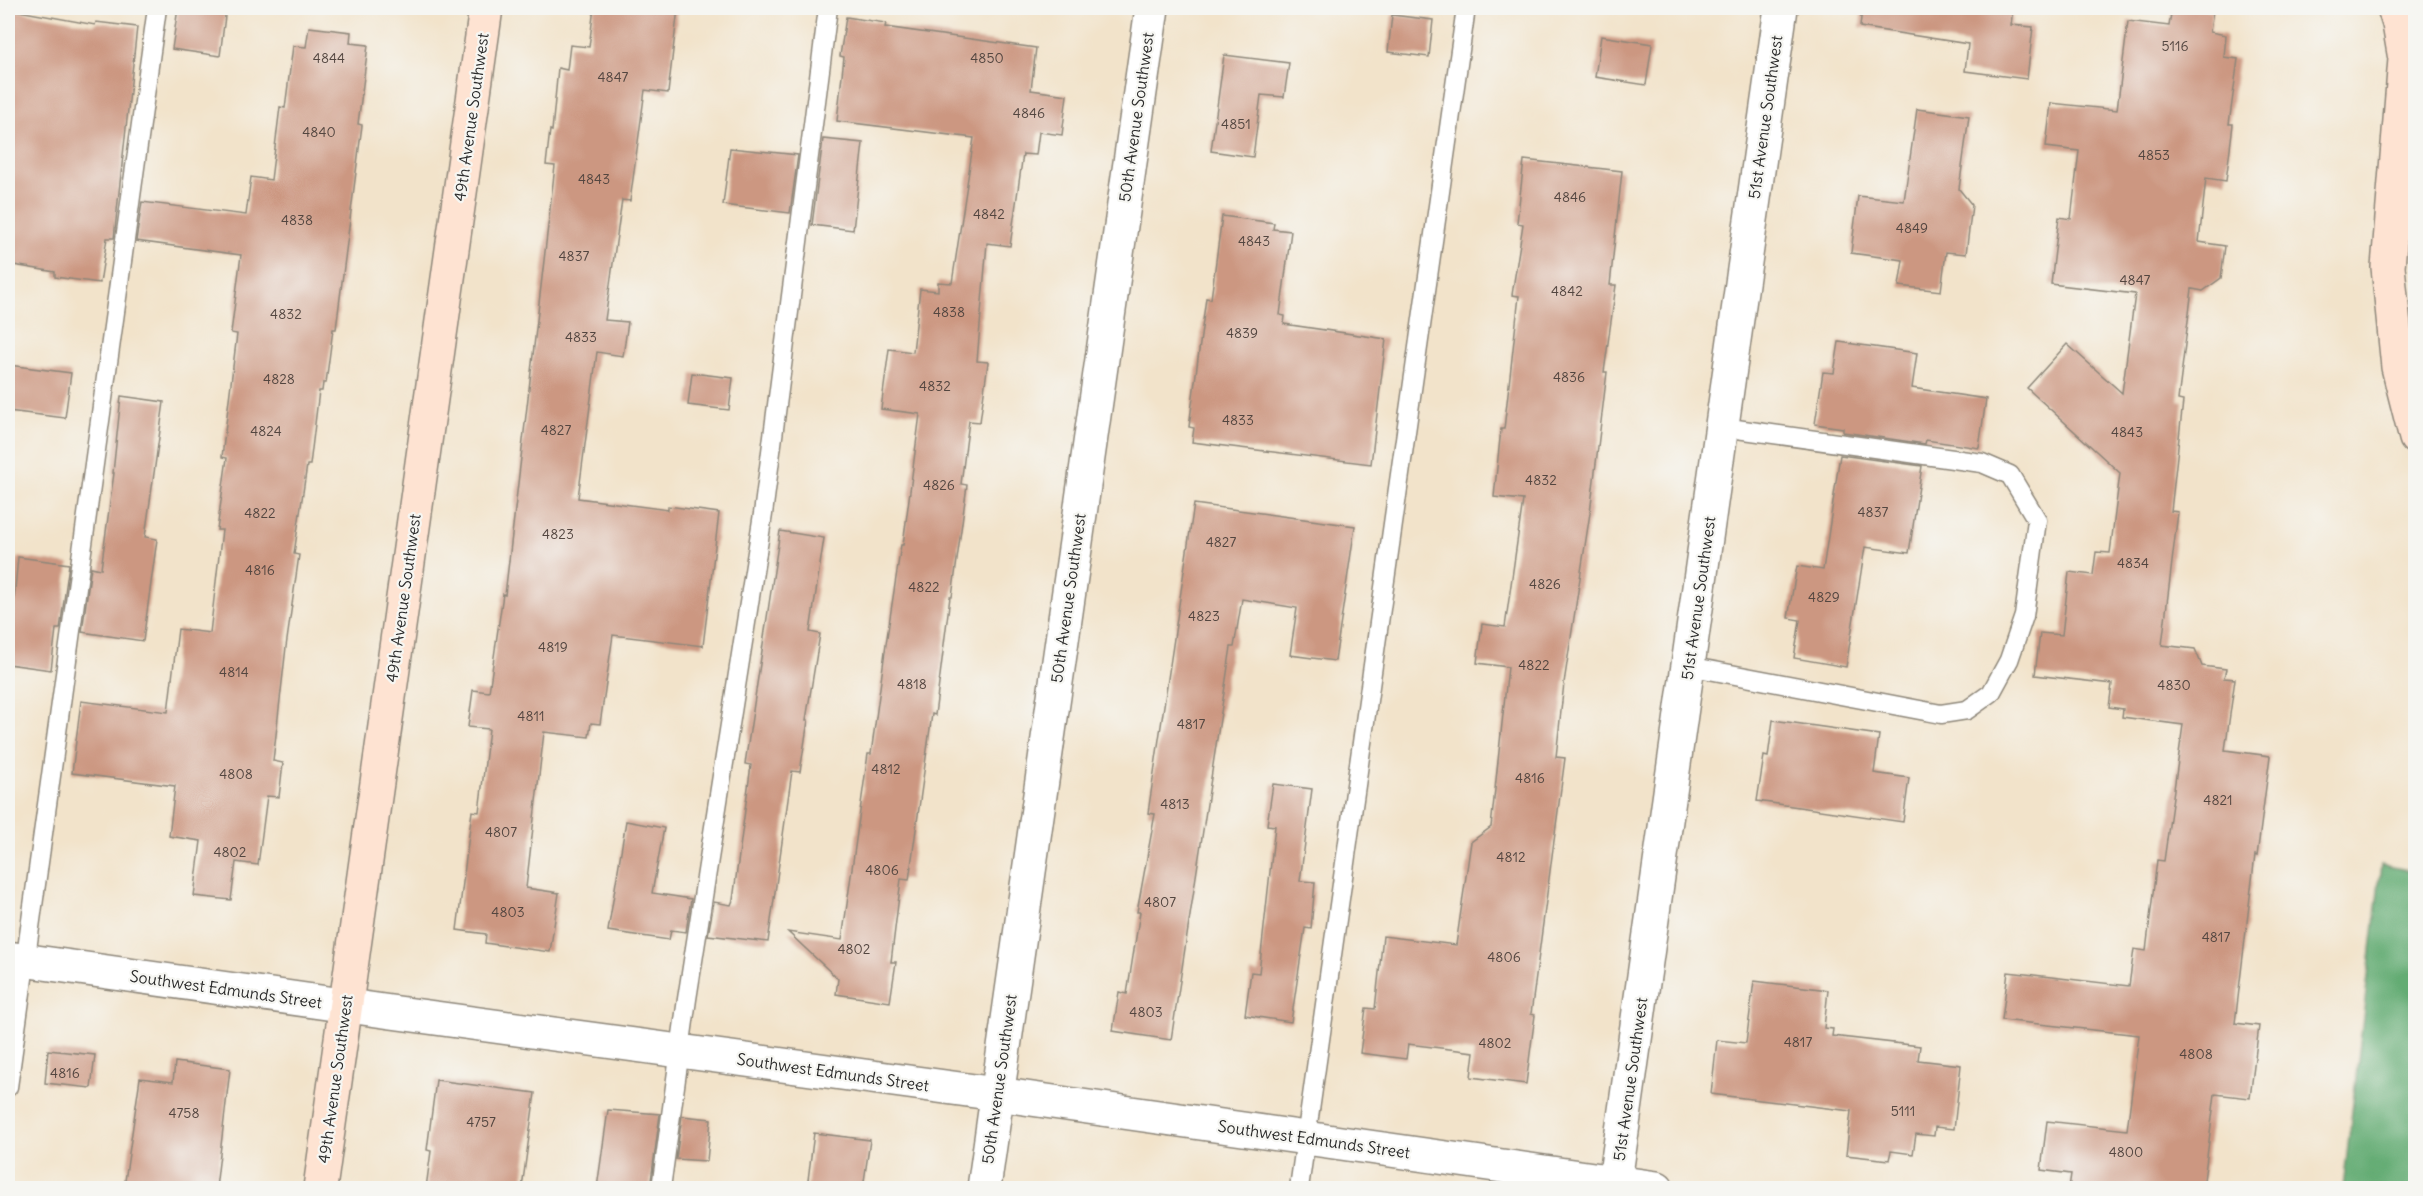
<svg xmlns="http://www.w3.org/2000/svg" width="2423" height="1196" viewBox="0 0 2423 1196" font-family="Delius,sans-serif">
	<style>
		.forest { fill: #63ac73; stroke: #476c4f; stroke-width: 1.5 }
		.building { fill: #cc9781 }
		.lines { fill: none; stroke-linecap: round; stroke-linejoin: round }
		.lane-casing { stroke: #8e877a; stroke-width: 21 }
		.street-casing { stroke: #8e877a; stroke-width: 36 }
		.secondary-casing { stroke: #8e877a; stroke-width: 36 }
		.lane { stroke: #fff; stroke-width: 18 }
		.street { stroke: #fff; stroke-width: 33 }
		.secondary { stroke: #fee3d2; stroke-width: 33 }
		.labels { text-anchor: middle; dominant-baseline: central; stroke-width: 4.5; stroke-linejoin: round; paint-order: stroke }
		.number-label { font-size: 14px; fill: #534640 }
		.street-label { font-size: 16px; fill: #2b2b2b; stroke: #f6f6f2 }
	</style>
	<rect width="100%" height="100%" fill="#f6f6f2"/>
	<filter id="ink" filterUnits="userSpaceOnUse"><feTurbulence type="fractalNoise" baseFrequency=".0167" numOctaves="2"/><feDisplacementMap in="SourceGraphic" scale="12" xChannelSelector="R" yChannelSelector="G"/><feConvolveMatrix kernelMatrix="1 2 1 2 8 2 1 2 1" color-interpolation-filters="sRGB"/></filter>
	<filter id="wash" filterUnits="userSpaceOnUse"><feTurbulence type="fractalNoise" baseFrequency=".008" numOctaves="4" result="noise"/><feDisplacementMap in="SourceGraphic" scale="24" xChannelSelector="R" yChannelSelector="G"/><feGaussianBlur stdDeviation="1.35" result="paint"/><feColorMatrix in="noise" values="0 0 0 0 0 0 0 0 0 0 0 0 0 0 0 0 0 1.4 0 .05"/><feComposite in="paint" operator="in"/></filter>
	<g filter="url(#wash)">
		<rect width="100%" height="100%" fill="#f2e3ca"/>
		<!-- forest -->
		<polygon class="forest" points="2381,865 2415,871 2415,1188 2343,1188"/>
		<g id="blocks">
			<!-- building -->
			<g class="building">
				<polygon points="178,8 226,8 220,56 172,49"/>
				<polygon points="594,8 678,8 668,93 645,90 630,201 622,200 605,320 628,322 623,356 597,352 578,498 668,510 668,506 719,513 703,646 613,635 600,724 591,723 589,737 544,732 526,888 559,893 550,952 485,943 486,934 457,930 472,811 479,812 489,729 468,727 473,690 489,692 503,594 505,595 555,166 546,165 550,130 552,131 558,68 567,70 570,45 589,47"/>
				<polygon points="1862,8 2013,8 2011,25 2033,27 2027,79 1965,71 1968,44 1860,27"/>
				<polygon points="2172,8 2213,10 2210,32 2226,35 2224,57 2238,59 2229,124 2233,124 2226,181 2206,178 2199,242 2225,246 2221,278 2203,291 2192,289 2178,400 2183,401 2171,511 2178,512 2162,645 2195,649 2202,666 2226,669 2224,678 2235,679 2225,750 2270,756 2257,856 2255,855 2235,1023 2259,1026 2250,1098 2215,1094 2203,1188 2069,1188 2071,1174 2041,1170 2047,1121 2127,1130 2139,1035 2002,1020 2008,972 2129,986 2134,949 2146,951 2157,860 2164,861 2183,725 2122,717 2123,709 2109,707 2112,684 2035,675 2040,633 2062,635 2069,572 2093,575 2096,552 2110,553 2120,473 2027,388 2067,344 2122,393 2135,294 2051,284 2059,217 2071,219 2079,151 2046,147 2051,103 2117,110 2128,21 2169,26"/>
				<polygon points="8,9 95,25 96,22 137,27 114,238 107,238 100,283 55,277 55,272 8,264"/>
				<polygon points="1392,15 1433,20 1429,57 1388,52"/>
				<polygon points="846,17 886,23 885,27 1036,48 1031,90 1067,95 1062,135 1039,132 1036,155 1023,154 1010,246 987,243 977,361 988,362 980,422 969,421 961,484 967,485 952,597 950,597 935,715 932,714 909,880 901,879 891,962 896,962 890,1002 836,994 838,979 788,932 842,940 868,754 871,754 886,644 901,545 903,545 920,414 881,409 889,349 913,352 920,289 938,291 938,282 952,283 974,138 837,121 844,57 840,56"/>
				<polygon points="309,27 351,32 350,43 368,45 358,124 362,125 336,329 333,329 326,383 323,383 322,391 319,391 310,465 307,465 294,554 299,555 286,647 273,761 283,763 279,797 267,796 258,865 236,862 231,900 194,896 201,841 169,836 175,786 72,773 81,701 168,712 178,629 210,633 222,530 217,530 227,458 222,457 237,334 231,333 241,255 136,241 142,202 246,215 251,177 271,180 280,107 285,108 293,46 306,47"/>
				<polygon points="1601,36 1652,44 1646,85 1595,77"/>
				<polygon points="1224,55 1289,63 1284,97 1261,95 1253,157 1211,151"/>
				<polygon points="1917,109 1969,116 1959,189 1972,205 1966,254 1946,252 1941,291 1899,286 1903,260 1851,253 1858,196 1904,201"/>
				<polygon points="823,139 863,143 853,230 812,225"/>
				<polygon points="730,148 798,155 790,213 723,205"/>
				<polygon points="1524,160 1622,171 1610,285 1616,285 1604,372 1607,372 1590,513 1564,683 1556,757 1565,758 1531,1014 1535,1015 1526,1084 1471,1077 1474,1052 1408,1044 1406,1059 1360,1053 1366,1008 1375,1009 1383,936 1456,945 1471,842 1491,827 1508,667 1477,663 1482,624 1505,627 1523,500 1494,497 1501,429 1504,429 1519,296 1512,295 1523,224 1517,223"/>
				<polygon points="1222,216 1274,223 1273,229 1291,231 1280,315 1285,316 1284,324 1386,339 1371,464 1192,442 1194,428 1189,427 1206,298 1211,299"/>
				<polygon points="1839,342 1917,353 1912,388 1986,399 1979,448 1926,440 1925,444 1843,432 1843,428 1815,424 1823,372 1834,373"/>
				<polygon points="8,365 71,373 65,418 8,411"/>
				<polygon points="692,373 733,378 729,410 688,405"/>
				<polygon points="121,396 164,402 145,537 157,539 143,641 82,632 91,567 101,569 114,473 113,473"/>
				<polygon points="1840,455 1922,466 1909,553 1865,547 1846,667 1794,658 1800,620 1788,618 1797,566 1823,570"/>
				<polygon points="1194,504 1355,526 1335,661 1290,655 1297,608 1242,599 1234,647 1231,647 1171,1040 1113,1031 1119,992 1127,994 1140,912 1137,912 1155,814 1148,813"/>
				<polygon points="780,531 824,538 810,632 820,634 806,720 808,720 800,772 792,771 768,942 708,935 714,902 731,905 733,900 751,765 745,764"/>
				<polygon points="18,557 69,564 60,629 56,629 51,670 8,664"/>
				<polygon points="1773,720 1879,735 1874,773 1909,778 1903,822 1757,801 1764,756 1768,757"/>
				<polygon points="1273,784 1312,789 1300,881 1315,882 1311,929 1305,928 1291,1022 1245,1015 1251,972 1259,973 1275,826 1267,825"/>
				<polygon points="626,821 664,828 652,893 691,899 686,932 671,930 669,940 608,931"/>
				<polygon points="1754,981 1828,990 1824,1028 1833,1029 1832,1036 1920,1046 1918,1060 1961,1065 1954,1129 1935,1127 1934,1136 1916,1134 1913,1154 1891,1151 1889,1160 1846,1155 1851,1111 1711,1094 1717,1040 1746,1043"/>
				<polygon points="48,1050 95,1055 91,1088 45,1083"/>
				<polygon points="175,1062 230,1069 216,1188 124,1188 140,1078 173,1082"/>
				<polygon points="436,1080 535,1093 522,1188 426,1188 431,1151 427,1150"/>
				<polygon points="608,1110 660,1114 650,1188 597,1188"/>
				<polygon points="682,1116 711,1119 707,1161 676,1159"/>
				<polygon points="814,1133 870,1140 863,1188 807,1188"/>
			</g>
		</g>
	</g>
	<g filter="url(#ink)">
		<use href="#blocks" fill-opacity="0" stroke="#8e877a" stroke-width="1.5"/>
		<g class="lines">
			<defs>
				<g id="lane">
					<polyline points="1688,666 1941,714 1967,710 1991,693 2009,660 2024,616 2037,520 2010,475 1982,463 1722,427"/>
					<polyline points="8,1087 157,8"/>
					<polyline points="661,1188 687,999 763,514 828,8"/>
					<polyline points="1299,1188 1466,8"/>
				</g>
				<g id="street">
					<polyline points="8,958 391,1012 997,1094 1657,1188"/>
					<polyline points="984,1188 1152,8"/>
					<polyline points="1614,1188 1781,8"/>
				</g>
				<g id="secondary">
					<polyline points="2394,8 2399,24 2405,59 2388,267 2398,367 2416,438"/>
					<polyline points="320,1188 486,8"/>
				</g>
			</defs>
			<!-- lane casing -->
			<use href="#lane" class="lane-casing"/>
			<!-- street casing -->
			<use href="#street" class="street-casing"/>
			<!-- secondary casing -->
			<use href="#secondary" class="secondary-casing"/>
			<!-- lane -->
			<use href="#lane" class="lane"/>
			<!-- street -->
			<use href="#street" class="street"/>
			<!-- secondary -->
			<use href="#secondary" class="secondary"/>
		</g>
	</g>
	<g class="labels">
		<!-- number labels -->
		<g class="number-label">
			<text x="2175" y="46">5116</text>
			<text x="329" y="58">4844</text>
			<text x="987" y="58">4850</text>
			<text x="613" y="77">4847</text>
			<text x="1029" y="113">4846</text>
			<text x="1236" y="124">4851</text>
			<text x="319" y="132">4840</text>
			<text x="2154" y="155">4853</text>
			<text x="594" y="179">4843</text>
			<text x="1570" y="197">4846</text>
			<text x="989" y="214">4842</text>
			<text x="297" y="220">4838</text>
			<text x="1912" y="228">4849</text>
			<text x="1254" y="241">4843</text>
			<text x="574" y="256">4837</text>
			<text x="2135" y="280">4847</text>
			<text x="1567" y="291">4842</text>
			<text x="949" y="312">4838</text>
			<text x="286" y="314">4832</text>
			<text x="1242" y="333">4839</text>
			<text x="581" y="337">4833</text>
			<text x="1569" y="377">4836</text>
			<text x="279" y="379">4828</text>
			<text x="935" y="386">4832</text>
			<text x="1238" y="420">4833</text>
			<text x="556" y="430">4827</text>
			<text x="266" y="431">4824</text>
			<text x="2127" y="432">4843</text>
			<text x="1541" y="480">4832</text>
			<text x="939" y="485">4826</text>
			<text x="1873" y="512">4837</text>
			<text x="260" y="513">4822</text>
			<text x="558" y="534">4823</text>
			<text x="1221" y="542">4827</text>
			<text x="2133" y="563">4834</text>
			<text x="260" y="570">4816</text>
			<text x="1545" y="584">4826</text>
			<text x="924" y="587">4822</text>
			<text x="1824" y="597">4829</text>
			<text x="1204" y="616">4823</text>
			<text x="553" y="647">4819</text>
			<text x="1534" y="665">4822</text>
			<text x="234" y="672">4814</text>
			<text x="912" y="684">4818</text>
			<text x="2174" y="685">4830</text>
			<text x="531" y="716">4811</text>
			<text x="1191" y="724">4817</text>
			<text x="886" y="769">4812</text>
			<text x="236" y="774">4808</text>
			<text x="1530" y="778">4816</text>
			<text x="2218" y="800">4821</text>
			<text x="1175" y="804">4813</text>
			<text x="501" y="832">4807</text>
			<text x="230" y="852">4802</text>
			<text x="1511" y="857">4812</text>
			<text x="882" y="870">4806</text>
			<text x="1160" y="902">4807</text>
			<text x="508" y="912">4803</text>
			<text x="2216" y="937">4817</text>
			<text x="854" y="949">4802</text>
			<text x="1504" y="957">4806</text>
			<text x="1146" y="1012">4803</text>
			<text x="1798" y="1042">4817</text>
			<text x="1495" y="1043">4802</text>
			<text x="2196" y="1054">4808</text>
			<text x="65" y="1073">4816</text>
			<text x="1903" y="1111">5111</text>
			<text x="184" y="1113">4758</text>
			<text x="481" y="1122">4757</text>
			<text x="2126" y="1152">4800</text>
		</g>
		<!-- street labels -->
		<g class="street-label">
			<text transform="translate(471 117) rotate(-82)">49th Avenue Southwest</text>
			<text transform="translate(1136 117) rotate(-82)">50th Avenue Southwest</text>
			<text transform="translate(1765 117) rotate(-82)">51st Avenue Southwest</text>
			<text transform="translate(403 598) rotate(-82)">49th Avenue Southwest</text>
			<text transform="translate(1068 598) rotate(-82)">50th Avenue Southwest</text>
			<text transform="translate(1698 598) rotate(-82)">51st Avenue Southwest</text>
			<text transform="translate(226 989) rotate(8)">Southwest Edmunds Street</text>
			<text transform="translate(833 1072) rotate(8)">Southwest Edmunds Street</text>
			<text transform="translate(335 1079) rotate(-82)">49th Avenue Southwest</text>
			<text transform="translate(999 1079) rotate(-82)">50th Avenue Southwest</text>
			<text transform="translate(1630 1079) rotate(-82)">51st Avenue Southwest</text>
			<text transform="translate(1314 1139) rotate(8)">Southwest Edmunds Street</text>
		</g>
	</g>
	<!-- margin -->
	<rect width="2423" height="1196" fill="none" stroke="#f6f6f2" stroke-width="30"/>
</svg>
